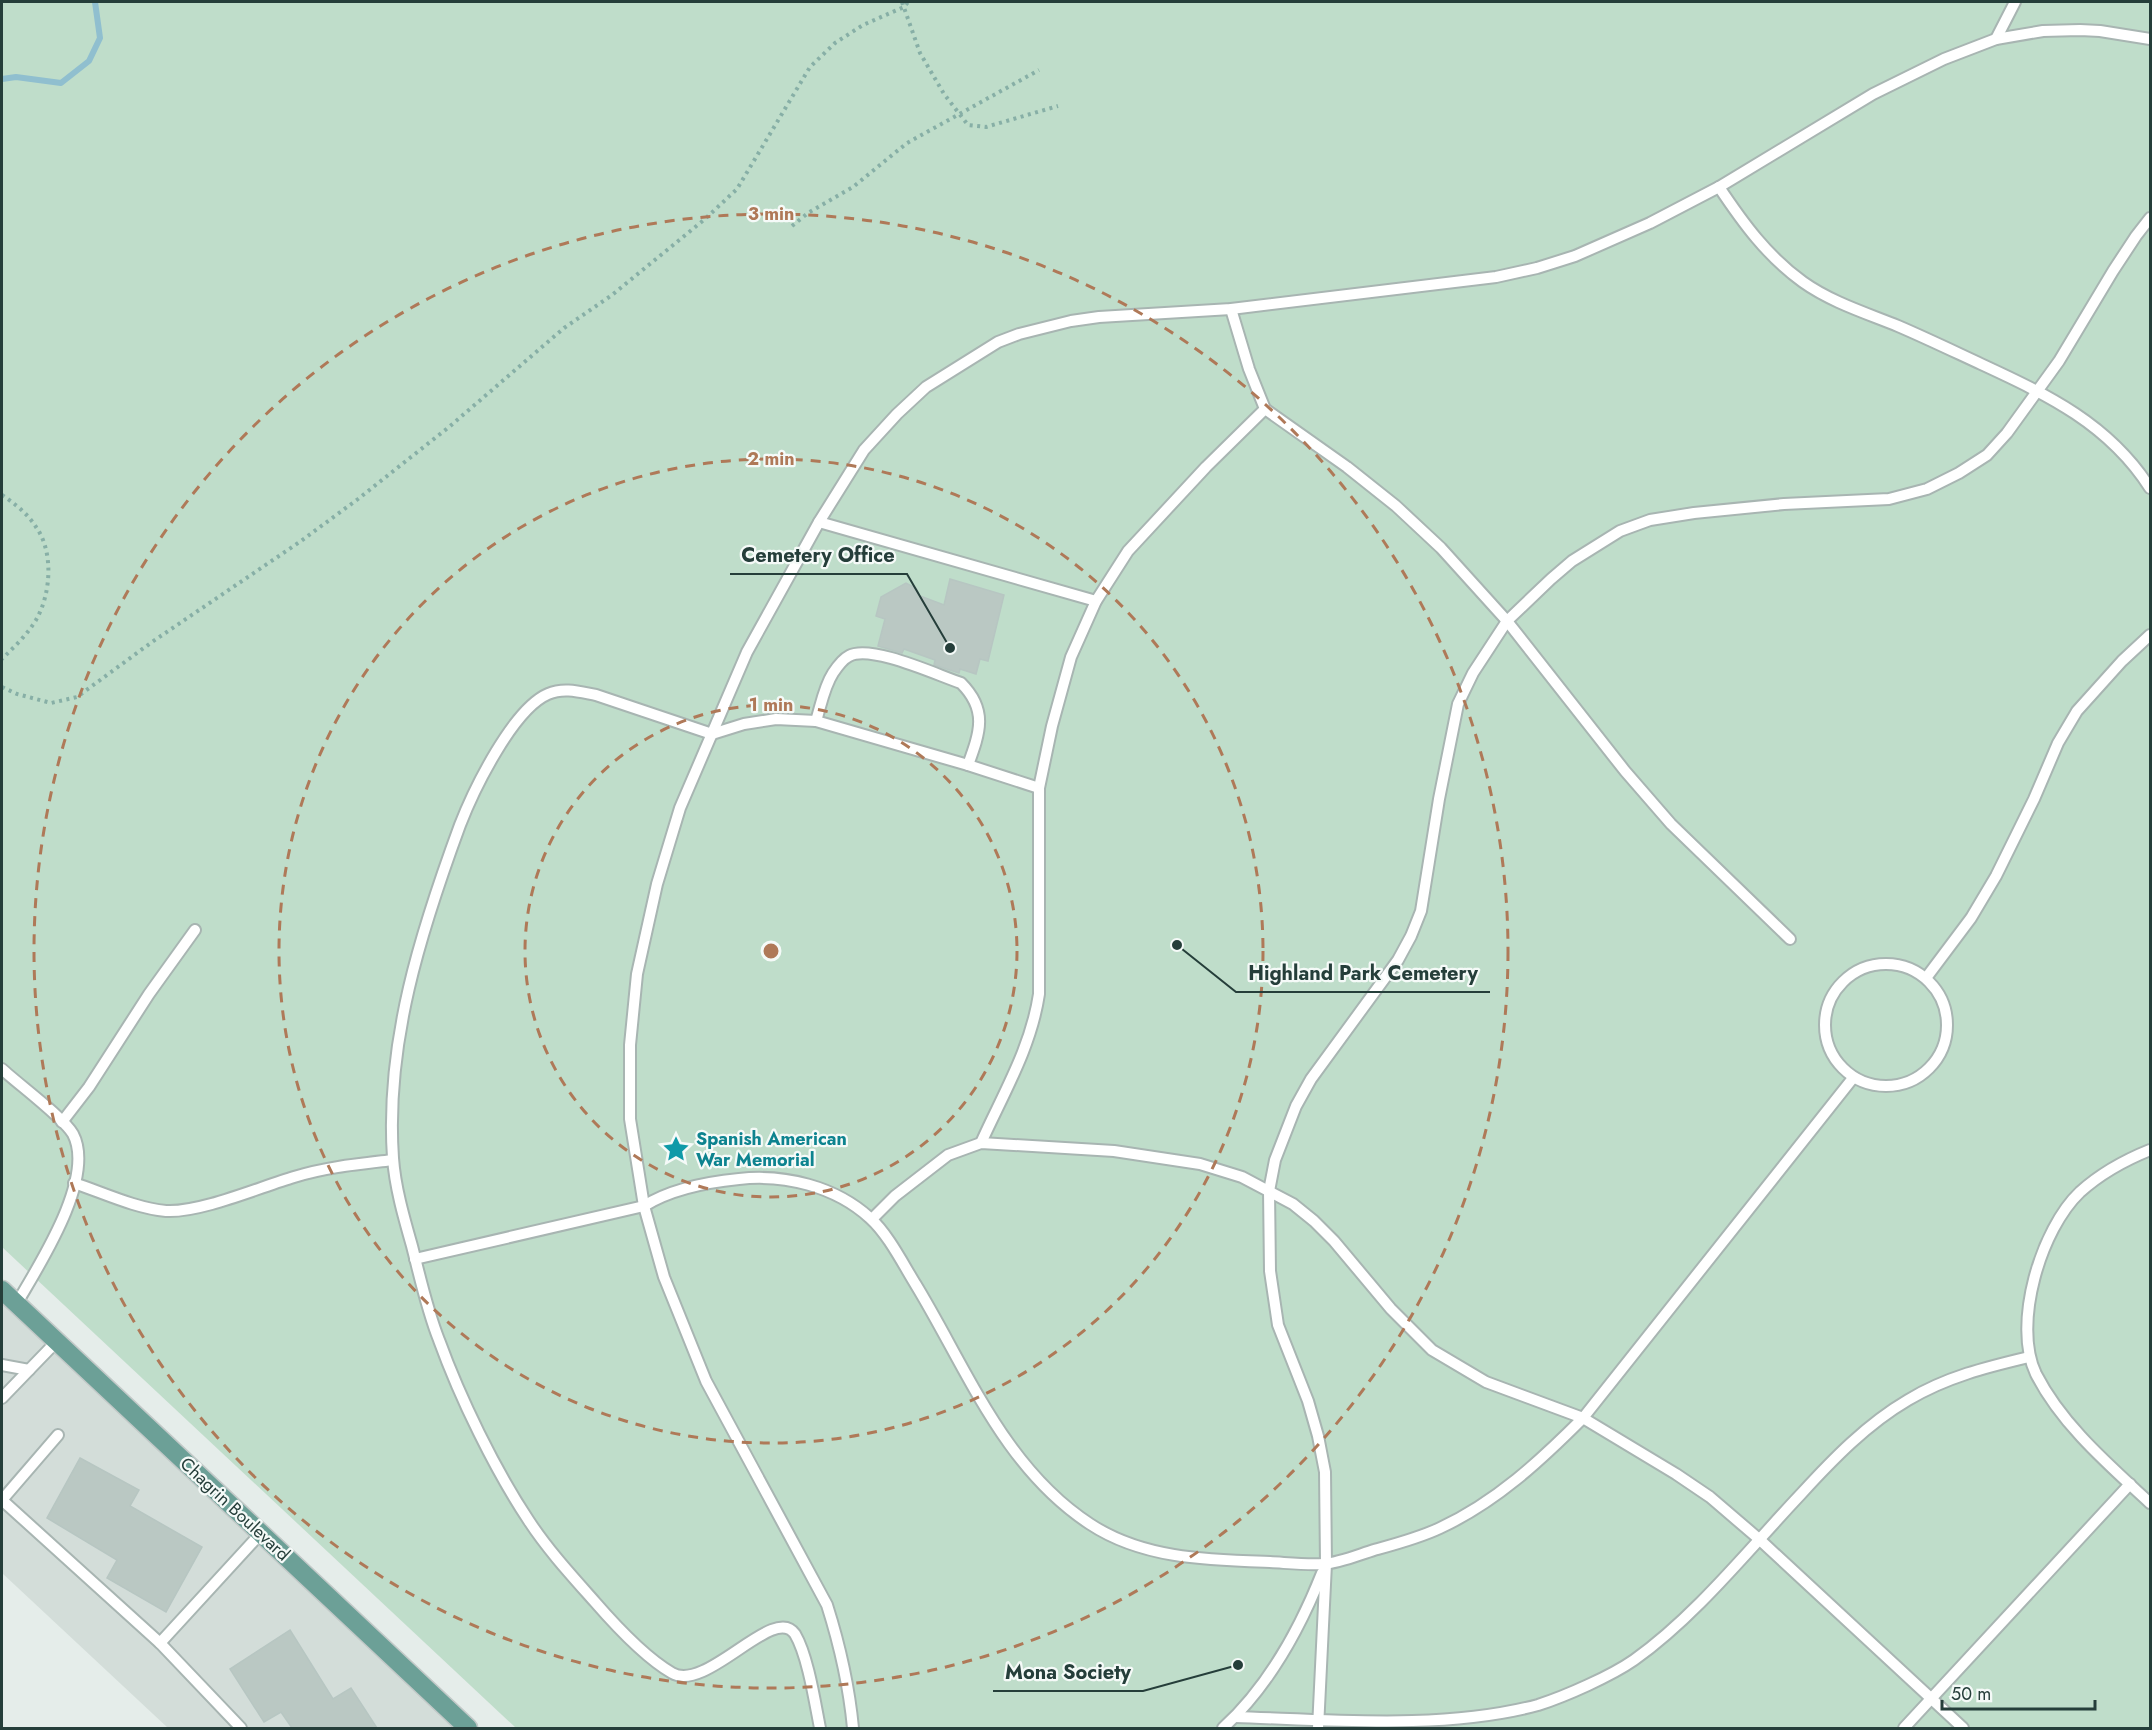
<svg xmlns="http://www.w3.org/2000/svg" width="2152" height="1730" viewBox="0 0 2152 1730" font-family="Jost,sans-serif">
	<style>
		.built { fill: #d3ddd9 }
		.green { fill: #bfddca }
		.lines { fill: none; stroke-linecap: round; stroke-linejoin: round }
		.stream { stroke: #90bfcf; stroke-width: 6 }
		.building { fill: #bac8c3; stroke: #b7c6c2; stroke-width: 1.5 }
		.service-casing { stroke: #a8b5b2; stroke-width: 14 }
		.primary-casing { stroke: #c2c9c8; stroke-width: 21 }
		.path { stroke: #87afa6; stroke-width: 4; stroke-dasharray: 3 4.5; stroke-linecap: butt }
		.service { stroke: #fff; stroke-width: 10 }
		.primary { stroke: #6ca097; stroke-width: 18 }
		.ring { fill: none; stroke: #af7958; stroke-width: 3; stroke-dasharray: 10 8 }
		.labels { text-anchor: middle; dominant-baseline: central; stroke-width: 4.5; stroke-linejoin: round; paint-order: stroke }
		.culture-label { font-size: 18px; font-weight: bold; fill: #0d838f; stroke: #f5faf8; text-anchor: start }
		.street-label { font-size: 18px; fill: #253e3a; stroke: #f5faf8 }
		.centre { fill: #af7958; stroke: #f5faf8; stroke-width: 3 }
		.ring-label { font-size: 18px; text-anchor: middle; font-weight: bold; fill: #af7958; stroke: #f5faf8; stroke-width: 4.5; stroke-linejoin: round; paint-order: stroke }
		.leader { fill: none; stroke: #253e3a; stroke-width: 2 }
		.callout-dot { fill: #253e3a; stroke: #f5faf8; stroke-width: 2 }
		.callout-label { font-size: 20px; text-anchor: middle; font-weight: bold; fill: #253e3a; stroke: #f5faf8; stroke-width: 4.5; stroke-linejoin: round; paint-order: stroke }
	</style>
	<rect width="100%" height="100%" fill="#e5edea"/>
	<!-- built -->
	<polygon class="built" points="2,1289 468,1728 168,1728 2,1573"/>
	<!-- green -->
	<polygon class="green" points="2,2 2150,2 2150,1728 516,1728 2,1247"/>
	<g class="lines">
		<!-- stream -->
		<polyline class="stream" points="2,79 16,77 61,83 89,61 100,38 95,2"/>
	</g>
	<!-- building -->
	<g class="building">
		<polygon points="950,579 1004,595 988,661 980,659 976,674 960,669 959,673 934,665 935,660 904,649 902,653 878,646 885,619 876,616 881,597 906,583 916,588 920,596 944,605"/>
		<polygon points="80,1458 139,1490 130,1506 202,1547 166,1612 107,1578 117,1560 47,1518"/>
		<polygon points="290,1630 333,1699 351,1688 377,1728 292,1728 281,1712 264,1722 230,1669"/>
	</g>
	<g class="lines">
		<defs>
			<g id="service">
				<polyline points="1996,39 2015,2"/>
				<path d="M1719,187C1743,223 1767,256 1803,282C1831,302 1866,313 1898,326C1926,338 1953,351 1981,364C2048,395 2109,424 2150,488"/>
				<polyline points="1231,309 1249,369 1265,409 1347,467 1396,506 1441,548 1507,621 1625,771 1671,824 1790,939"/>
				<polyline points="819,522 1096,601"/>
				<path d="M816,721C821,705 824,687 833,673C837,667 843,659 849,656C871,644 937,675 961,683C988,710 980,732 968,765"/>
				<circle cx="1886" cy="1025" r="61"/>
				<polyline points="1926,978 1971,918 1996,876 2034,799 2058,743 2077,711 2122,661 2150,635"/>
				<path d="M2,1069C18,1084 63,1117 73,1134C96,1178 39,1265 17,1303"/>
				<polyline points="62,1122 89,1087 149,994 195,930"/>
				<path d="M981,1143C1003,1094 1031,1048 1039,994V788L1052,726L1071,657L1096,601L1128,551L1206,467L1265,409"/>
				<path d="M2150,1150C2125,1160 2100,1174 2080,1192C2041,1229 2012,1324 2036,1374C2062,1425 2109,1465 2150,1503"/>
				<path d="M74,1183C104,1193 135,1208 166,1211C200,1213 260,1187 294,1177C326,1167 359,1164 393,1160"/>
				<polyline points="872,1219 895,1196 948,1155 981,1143 1114,1151 1200,1164 1242,1177 1293,1204 1314,1221 1334,1241 1391,1309 1432,1350 1486,1382 1583,1418 1676,1474 1710,1497 1759,1539 1963,1728"/>
				<path d="M415,1259L644,1206C671,1189 708,1182 739,1179C784,1174 835,1186 870,1218C888,1234 903,1264 916,1285C967,1369 1004,1468 1090,1524C1143,1559 1208,1560 1270,1562C1288,1563 1306,1565 1323,1564C1339,1563 1358,1555 1374,1550C1396,1544 1419,1538 1440,1528C1496,1502 1540,1461 1583,1418L1853,1078"/>
				<polyline points="2,1365 29,1370"/>
				<polyline points="2,1398 57,1341"/>
				<polyline points="2,1500 160,1643 261,1533"/>
				<polyline points="2,1500 58,1435"/>
				<polyline points="160,1643 241,1728"/>
				<path d="M1235,1717C1332,1720 1445,1730 1538,1705C1566,1696 1611,1676 1634,1660C1696,1616 1749,1549 1801,1494C1833,1459 1867,1424 1908,1400C1946,1377 1987,1367 2029,1357"/>
				<path d="M820,1728C815,1703 808,1656 795,1634C774,1603 707,1693 672,1673C646,1658 615,1625 595,1602C572,1576 548,1550 529,1521C495,1470 460,1398 439,1340C427,1310 420,1277 412,1246C404,1218 395,1187 393,1158C385,1043 421,931 460,825C474,789 513,709 548,694C564,687 580,692 596,695L712,734L744,724L776,719L816,721L968,765L1039,788"/>
				<path d="M853,1728C849,1686 840,1646 827,1605L706,1381L664,1277L644,1206L630,1119V1045L637,974L657,884L680,808L747,652L819,522L864,450L897,414L926,387L998,342L1019,334L1071,321L1099,317L1231,309L1496,277L1537,268L1575,256L1650,223L1719,187L1873,94L1944,59L1996,39L2043,31L2080,30L2100,31L2150,39"/>
				<path d="M1223,1728C1269,1686 1299,1631 1322,1573"/>
				<polyline points="1318,1728 1326,1564 1325,1472 1318,1436 1308,1401 1278,1325 1270,1271 1269,1191 1275,1160 1296,1106 1311,1079 1398,960 1411,936 1421,911 1439,799 1458,704 1473,673 1507,621 1551,579 1572,561 1620,531 1650,520 1694,513 1784,504 1889,499 1927,489 1959,473 1987,455 2007,433 2059,361 2113,271 2136,236 2150,218"/>
				<polyline points="1904,1728 2130,1484"/>
			</g>
			<polyline id="primary" points="2,1290 468,1728"/>
		</defs>
		<!-- service casing -->
		<use href="#service" class="service-casing"/>
		<!-- primary casing -->
		<use href="#primary" class="primary-casing"/>
		<!-- path -->
		<g class="path">
			<polyline points="902,2 920,53 944,94 968,125 986,127 1058,106"/>
			<polyline points="792,226 808,213 853,187 907,143 1039,70"/>
			<path d="M2,495C14,503 28,514 36,527C54,552 51,594 36,620C27,635 14,647 2,659"/>
			<polyline points="2,687 17,694 51,703 77,697 152,642 301,541 358,499 449,427 564,328 612,295 705,219 737,189 810,67 835,43 863,25 904,7 908,2"/>
		</g>
		<!-- service -->
		<use href="#service" class="service"/>
		<!-- primary -->
		<use href="#primary" class="primary"/>
	</g>
	<!-- distance rings -->
	<g class="ring">
		<circle cx="771" cy="951" r="246"/>
		<circle cx="771" cy="951" r="492"/>
		<circle cx="771" cy="951" r="737"/>
	</g>
	<!-- icons -->
	<defs>
		<symbol id="sight-bare" viewBox="-9 -9 18 18"><path d="M0-6L1.8-2.2L6-1.7L2.9 1.2L3.7 5.4L0 3.3L-3.7 5.4L-2.9 1.2L-6-1.7L-1.8-2.2Z" fill="#0f9aa8" stroke="#f5faf8" stroke-width="2.5" paint-order="stroke"/></symbol>
	</defs>
	<g fill-rule="evenodd">
		<use href="#sight-bare" x="657" y="1130" width="38" height="38"/>
	</g>
	<g class="labels">
		<!-- culture labels -->
		<g class="culture-label">
			<text x="696" y="1139">Spanish American<tspan x="696" dy="21">War Memorial</tspan></text>
		</g>
		<!-- street labels -->
		<g class="street-label">
			<text transform="translate(235 1509) rotate(43)">Chagrin Boulevard</text>
		</g>
	</g>
	<circle cx="771" cy="951" r="9" class="centre"/>
	<g class="ring-label">
		<text x="771" y="220">3 min</text>
		<text x="771" y="465">2 min</text>
		<text x="771" y="711">1 min</text>
	</g>
	<!-- callouts -->
	<path class="leader" d="M950 648L907 574H730M1177 945L1236 992H1490M1238 1665L1143 1691H993"/>
	<g class="callout-dot">
		<circle cx="950" cy="648" r="6"/>
		<circle cx="1177" cy="945" r="6"/>
		<circle cx="1238" cy="1665" r="6"/>
	</g>
	<g class="callout-label">
		<text x="818" y="562">Cemetery Office</text>
		<text x="1363" y="980">Highland Park Cemetery</text>
		<text x="1068" y="1679">Mona Society</text>
	</g>
	<!-- border -->
	<rect width="2152" height="1730" fill="none" stroke="#253e3a" stroke-width="6"/>
	<!-- scale -->
	<path d="M1942 1700v9h153v-9" fill="none" stroke="#253e3a" stroke-width="3"/>
	<text x="1951" y="1700" font-size="18" fill="#253e3a" stroke="#f5faf8" stroke-width="4.5" paint-order="stroke">50 m</text>
</svg>
